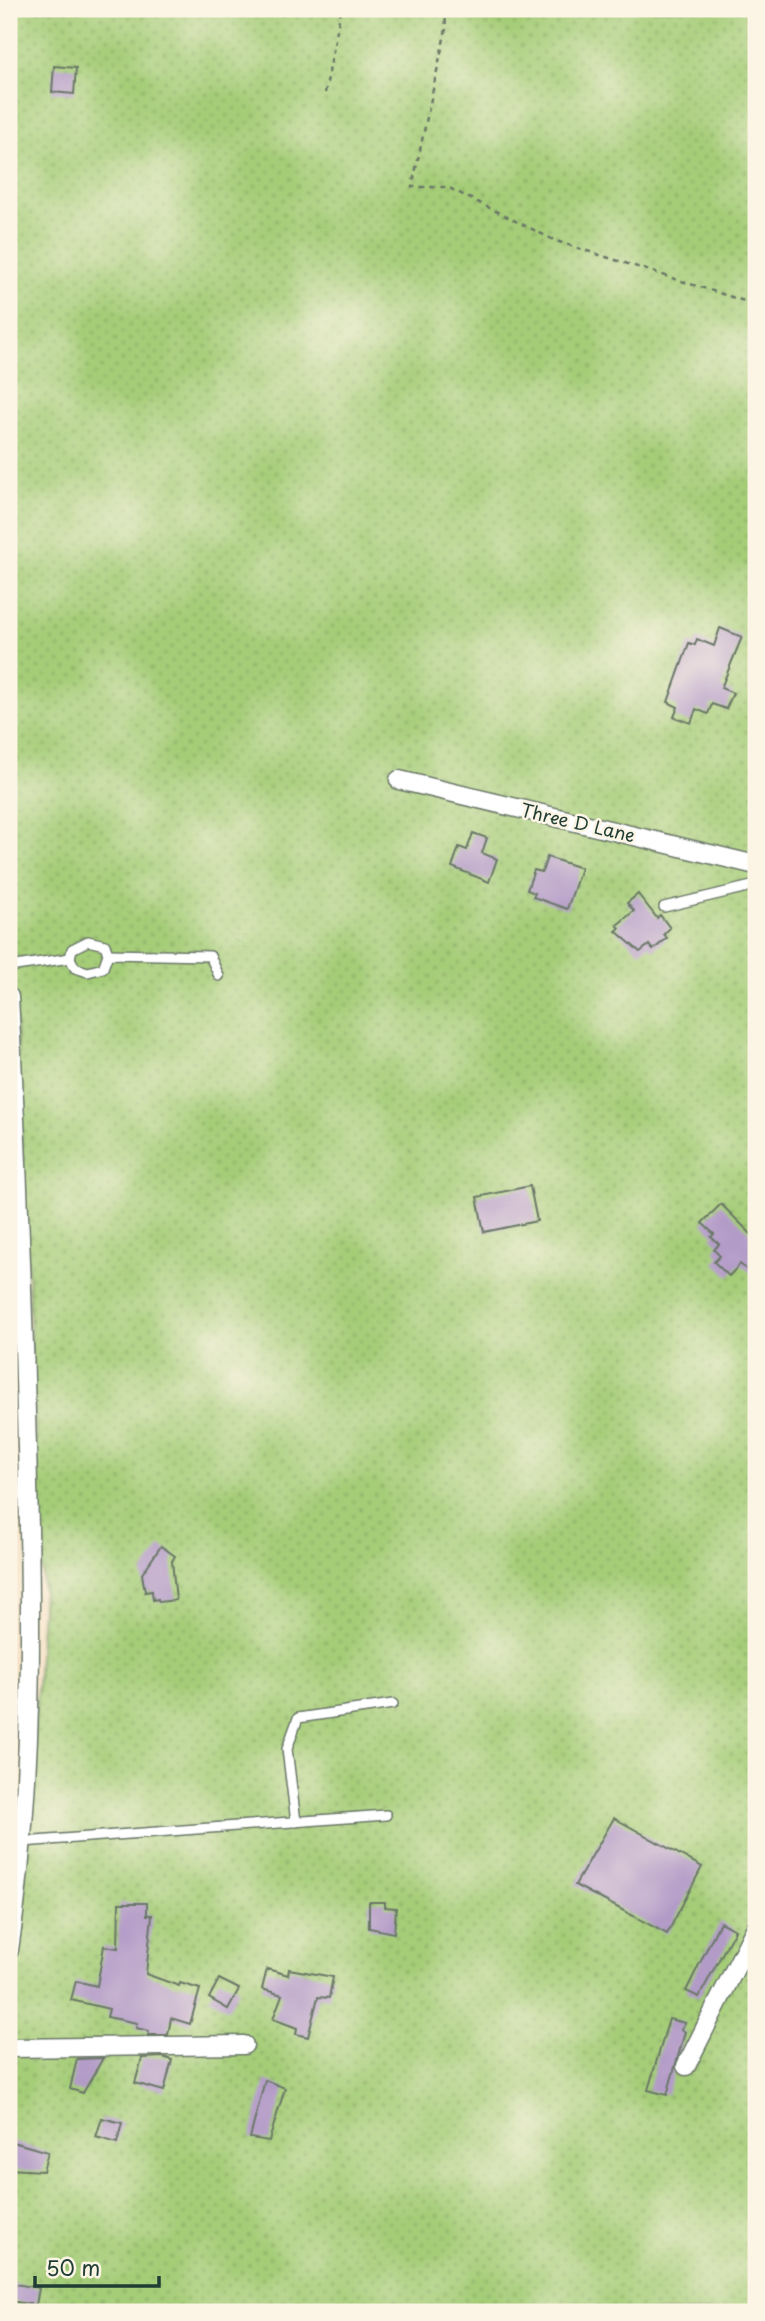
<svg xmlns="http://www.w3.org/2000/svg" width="765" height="2321" viewBox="0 0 765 2321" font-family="'Playpen Sans',sans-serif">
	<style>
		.garden { fill: url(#garden-dots); stroke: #628556; stroke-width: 2 }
		.building { fill: #b39bc8 }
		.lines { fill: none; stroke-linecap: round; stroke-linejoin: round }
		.service-casing { stroke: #6a7767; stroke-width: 12 }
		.minor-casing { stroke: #6a7767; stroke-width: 21 }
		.path { stroke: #6a7767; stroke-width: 2.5; stroke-dasharray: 5 5; stroke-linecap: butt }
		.service { stroke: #fff; stroke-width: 9 }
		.minor { stroke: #fff; stroke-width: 18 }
		.labels { text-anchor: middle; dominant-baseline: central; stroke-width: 5; stroke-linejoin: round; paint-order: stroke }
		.street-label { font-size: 18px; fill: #1f3d34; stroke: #fcf5e5 }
	</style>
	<defs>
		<pattern id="garden-dots" width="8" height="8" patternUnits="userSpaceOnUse" patternTransform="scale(1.75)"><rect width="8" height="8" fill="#a5cd78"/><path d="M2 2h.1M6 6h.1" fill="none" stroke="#86a863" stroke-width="1.8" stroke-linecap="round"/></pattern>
	</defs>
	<rect width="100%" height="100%" fill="#fcf5e5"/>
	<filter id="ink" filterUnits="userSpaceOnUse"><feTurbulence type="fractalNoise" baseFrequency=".0143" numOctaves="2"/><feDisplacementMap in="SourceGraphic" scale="14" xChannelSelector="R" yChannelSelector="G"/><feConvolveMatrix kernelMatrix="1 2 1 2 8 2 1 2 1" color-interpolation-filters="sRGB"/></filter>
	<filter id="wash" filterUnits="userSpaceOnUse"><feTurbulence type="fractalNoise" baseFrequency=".00686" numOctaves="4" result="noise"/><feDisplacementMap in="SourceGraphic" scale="28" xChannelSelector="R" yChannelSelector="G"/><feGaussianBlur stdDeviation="1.57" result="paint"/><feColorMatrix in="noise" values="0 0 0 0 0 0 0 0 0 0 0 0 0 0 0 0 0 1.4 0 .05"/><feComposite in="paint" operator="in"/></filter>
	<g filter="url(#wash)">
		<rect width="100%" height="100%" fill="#f6e2c6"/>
		<!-- garden -->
		<polygon class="garden" points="9,9 756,9 756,2312 9,2312 9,2030 24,1900 43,1591 9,879"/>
		<g id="blocks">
			<!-- building -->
			<g class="building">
				<polygon points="54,66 76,68 74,94 52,92"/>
				<polygon points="720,628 742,637 721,688 733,693 726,709 712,704 708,714 696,709 691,723 674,717 678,707 668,702 689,643 695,645 697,639 714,646"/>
				<polygon points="473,833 487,838 482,853 497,859 489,882 452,867 459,847 467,850"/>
				<polygon points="547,857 581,868 567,909 533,897 535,893 527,890 534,870 542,872"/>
				<polygon points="638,894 657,918 660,915 670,928 664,934 667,938 653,950 649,945 640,952 616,931 620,928 617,925 634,911 627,903"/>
				<polygon points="530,1186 537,1221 484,1232 477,1197"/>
				<polygon points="721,1204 756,1239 756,1277 740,1264 729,1276 714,1262 720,1256 714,1250 719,1244 711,1237 714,1234 702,1223"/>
				<polygon points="161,1546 175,1556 172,1561 176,1600 159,1602 158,1599 153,1600 152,1591 145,1592 142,1574"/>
				<polygon points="614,1818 702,1867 667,1934 575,1885"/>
				<polygon points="369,1902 385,1902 385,1907 396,1908 394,1933 369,1928"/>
				<polygon points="119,1903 147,1903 147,1915 152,1915 146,1974 179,1986 180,1983 200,1989 190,2024 171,2018 168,2035 148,2035 149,2031 136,2028 137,2023 107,2017 109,2009 71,2000 76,1981 97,1986 104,1946 118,1948"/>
				<polygon points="720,1922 735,1930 699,1997 686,1991"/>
				<polygon points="267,1969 288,1975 289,1969 333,1977 329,1998 318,1997 308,2037 296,2034 297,2028 273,2019 282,1995 262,1989"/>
				<polygon points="219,1979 239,1989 228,2009 209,1998"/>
				<polygon points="669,2019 685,2023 681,2029 685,2032 667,2095 648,2090"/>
				<polygon points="163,2057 172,2060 164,2091 135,2083 142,2058"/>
				<polygon points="103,2058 83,2093 70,2089 77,2059"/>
				<polygon points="265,2080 285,2088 269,2141 250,2138"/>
				<polygon points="102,2118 122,2123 117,2143 96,2137"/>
				<polygon points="9,2141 48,2152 43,2171 9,2169"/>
				<polygon points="9,2283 39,2288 36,2305 9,2301"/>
			</g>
		</g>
	</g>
	<g filter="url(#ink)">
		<use href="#blocks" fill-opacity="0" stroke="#6a7767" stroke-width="2"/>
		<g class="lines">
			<defs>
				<g id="service">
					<polyline points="664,907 756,885"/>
					<polyline points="70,958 72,949 88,941 105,945 108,954"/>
					<polyline points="9,967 70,958 75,968 88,972 103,968 108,954 210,956 219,976"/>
					<polyline points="296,1822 287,1749 298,1718 393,1704"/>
					<polyline points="22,1842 386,1815"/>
				</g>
				<g id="minor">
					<polyline points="399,780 756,865"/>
					<path d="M9,997C17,1147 23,1297 27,1447C32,1615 34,1783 9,1950"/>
					<polyline points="9,2048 244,2045"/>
					<polyline points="686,2066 756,1927"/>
				</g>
			</defs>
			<!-- service casing -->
			<use href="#service" class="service-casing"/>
			<!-- minor casing -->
			<use href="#minor" class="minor-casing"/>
			<!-- path -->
			<g class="path">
				<polyline points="445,9 446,29 412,187 447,187 556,241 744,301 756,299"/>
				<polyline points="325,93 341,9"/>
			</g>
			<!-- service -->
			<use href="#service" class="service"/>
			<!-- minor -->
			<use href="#minor" class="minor"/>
		</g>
	</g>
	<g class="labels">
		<!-- street labels -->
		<g class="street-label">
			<text transform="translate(578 822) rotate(13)">Three D Lane</text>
		</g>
	</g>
	<!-- margin -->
	<rect width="765" height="2321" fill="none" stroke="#fcf5e5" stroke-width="35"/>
	<!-- scale -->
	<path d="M35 2276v10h124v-10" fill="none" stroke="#1f3d34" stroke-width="3.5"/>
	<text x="46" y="2276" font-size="21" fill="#1f3d34" stroke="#fcf5e5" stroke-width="5" paint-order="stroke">50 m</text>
</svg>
